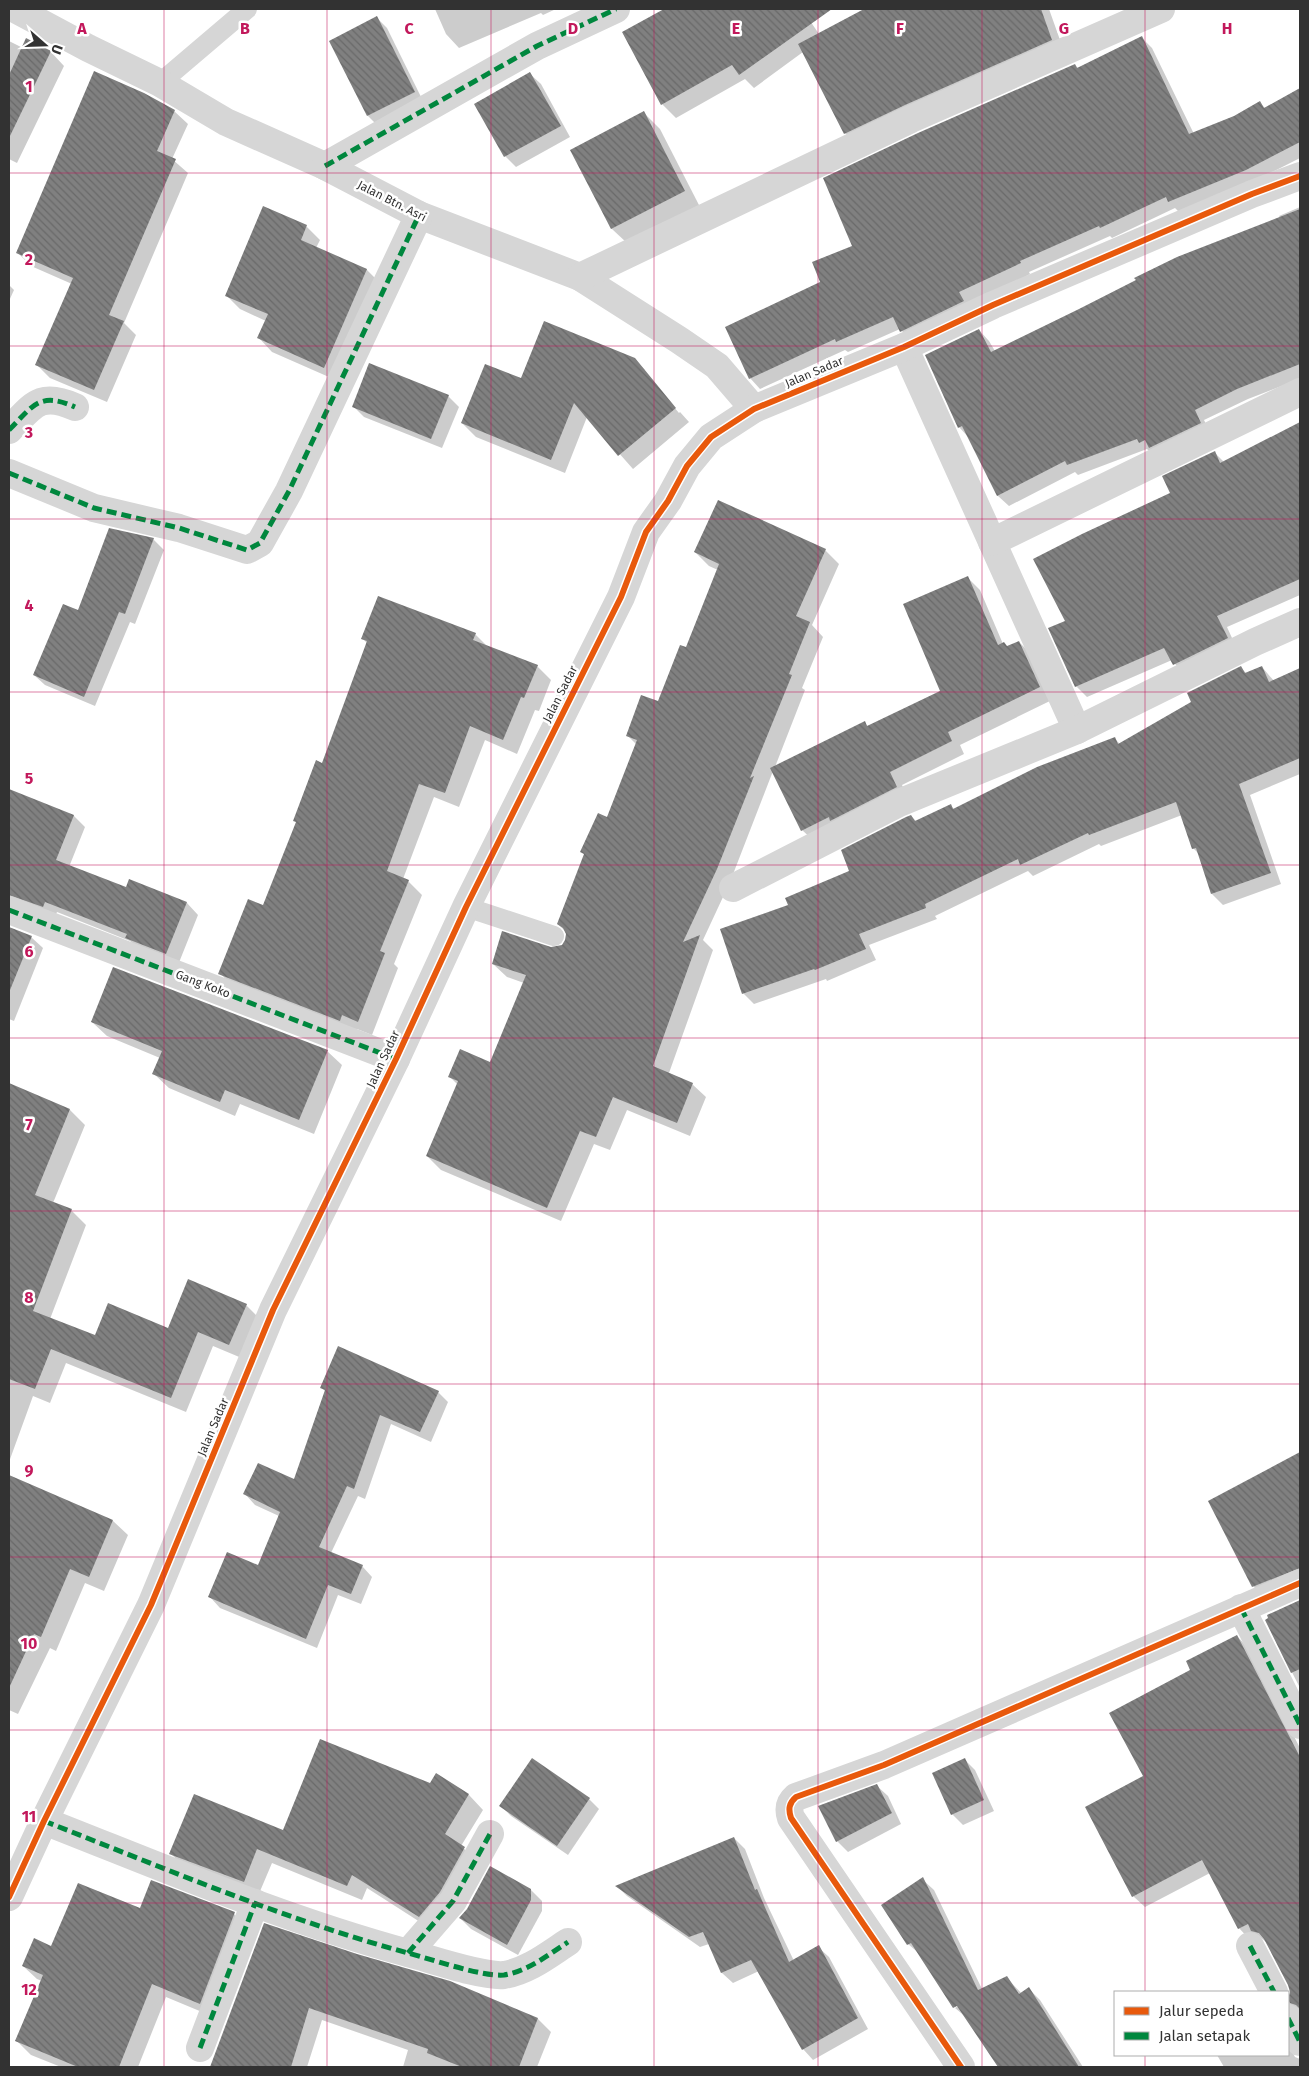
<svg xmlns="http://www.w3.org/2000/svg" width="1309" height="2076" viewBox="0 0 1309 2076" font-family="'Fira Sans',sans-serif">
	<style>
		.shadow { fill: #0003 }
		.building { fill: url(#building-back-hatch) }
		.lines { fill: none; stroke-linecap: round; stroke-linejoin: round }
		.service { stroke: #d6d6d6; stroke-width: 20 }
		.minor { stroke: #d6d6d6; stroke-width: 28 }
		.quiet { stroke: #00873e; stroke-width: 5; stroke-dasharray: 10 5; stroke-linecap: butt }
		.cycleway-casing { stroke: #fff; stroke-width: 9 }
		.cycleway { stroke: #e8590c; stroke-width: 6 }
		.grid { fill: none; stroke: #c2185b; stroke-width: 1; stroke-opacity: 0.55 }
		.labels { text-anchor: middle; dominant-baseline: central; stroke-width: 5; stroke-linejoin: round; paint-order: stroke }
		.street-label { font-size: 12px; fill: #323232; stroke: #fff }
		.grid-label { font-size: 16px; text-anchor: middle; font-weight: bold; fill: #c2185b; stroke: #fff; stroke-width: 5; stroke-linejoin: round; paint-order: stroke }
	</style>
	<defs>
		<pattern id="building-back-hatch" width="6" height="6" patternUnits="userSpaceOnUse" patternTransform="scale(1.25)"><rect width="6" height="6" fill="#808080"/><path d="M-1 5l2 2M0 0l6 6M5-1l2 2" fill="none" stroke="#696969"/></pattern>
	</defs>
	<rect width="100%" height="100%" fill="#fff"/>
	<!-- shadow -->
	<g class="shadow">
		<polygon points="435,9 556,9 543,15 541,13 459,48 446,34"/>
		<polygon points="667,9 802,9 819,34 867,9 1049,9 1065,54 859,147 845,133 803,52 754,88 745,79 676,118 662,104 623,33"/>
		<polygon points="377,18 387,28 424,103 378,126 368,116 331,42"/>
		<polygon points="1142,38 1152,48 1194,134 1235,117 1260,103 1265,108 1300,89 1300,158 1257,180 1179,212 1175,208 1112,238 1110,236 1029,272 1030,274 912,341 900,329 848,352 845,350 760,389 750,378 822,283 853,246 1075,65 1078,68"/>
		<polygon points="27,40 51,52 64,66 17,163 9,159 9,41 23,48"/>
		<polygon points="530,74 541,84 570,137 516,167 505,156 476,105"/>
		<polygon points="174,111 188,124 172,159 188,173 124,323 136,335 107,402 50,378 37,365 72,284 31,266 18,253"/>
		<polygon points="644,113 660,129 700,207 628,244 612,229 572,151"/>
		<polygon points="1300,207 1300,379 1248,399 1204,420 1211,434 1151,453 1147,449 1078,475 1075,472 1009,506 998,496 969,438 959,427 979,330 989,341 995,351 1280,218 1279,216"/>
		<polygon points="306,226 320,240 316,248 367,270 381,284 338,381 272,352 259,338 266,321 240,309 226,295"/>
		<polygon points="9,285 14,290 9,301"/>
		<polygon points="634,359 645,370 643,370 679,413 680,412 689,422 633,469 587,417 565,473 476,437 462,423 521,380"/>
		<polygon points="448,396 459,407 442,448 364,417 354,407"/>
		<polygon points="1293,427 1300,434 1300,595 1227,627 1237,649 1184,675 1172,660 1087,697 1076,686 1066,621 1172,494 1214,452 1224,462"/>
		<polygon points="153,539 164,550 135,624 130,622 95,706 45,685 34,675 78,611"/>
		<polygon points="825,550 839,564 812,625 823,637 802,688 805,690 775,767 864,723 869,727 942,691 968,578 980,590 1003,644 1008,647 1019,642 1032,655 1052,700 960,745 964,754 902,785 909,800 815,842 802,830 773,771 730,882 703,940 713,950 669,1073 692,1084 706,1097 690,1136 627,1110 610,1150 594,1144 561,1221 441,1170 427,1156 458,1085 450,1077 491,1063 524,983 507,977 493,964 562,946 566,941 566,932 558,924 585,855 582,852 607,819 637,745 628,736 659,703 686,649 718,570 709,566 695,552"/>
		<polygon points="475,634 488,647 537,666 551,680 539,711 535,710 517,754 485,740 459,807 434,797 403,879 408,881 422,895 394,964 398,968 372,1035 357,1029 354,1034 234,988 220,973 263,907 297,823 295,821 323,764 368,644 363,639"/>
		<polygon points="1262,667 1274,681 1300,670 1300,774 1250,795 1281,884 1223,905 1212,894 1199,854 1193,848 1182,815 1101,846 1099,844 1033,876 1028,871 935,916 937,919 869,945 876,960 827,981 826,979 754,1004 743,993 790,906 851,872 911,816 917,822 951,806 954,809 1115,739 1120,744 1193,702 1241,668 1247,674"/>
		<polygon points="9,790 74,816 85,827 69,867 127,889 130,880 187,903 198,915 178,965 138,949 130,941 57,912 55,917 9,912"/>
		<polygon points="9,928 31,937 43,948 14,1021 9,1019"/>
		<polygon points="92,1022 327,1051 342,1065 314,1134 240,1104 235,1116 169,1088 154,1074 160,1058 107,1036"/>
		<polygon points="9,1085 70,1110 85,1125 53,1203 71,1210 86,1225 50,1319 96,1337 168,1329 246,1305 261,1320 244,1359 213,1346 186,1412 66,1363 50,1403 33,1396 9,1462"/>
		<polygon points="321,1387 438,1392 448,1402 431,1442 391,1424 365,1499 358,1496 331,1553 362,1566 372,1577 361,1604 338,1595 317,1648 220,1608 210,1597 259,1566 279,1516 255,1505 245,1494 295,1481 326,1392"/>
		<polygon points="1300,1454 1300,1582 1265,1598 1253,1586 1287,1460"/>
		<polygon points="9,1476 113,1521 128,1535 104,1591 85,1583 56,1651 50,1648 18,1714 9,1710"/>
		<polygon points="1300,1601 1300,1688 1266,1621 1270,1619 1268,1615"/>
		<polygon points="1237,1636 1248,1648 1300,1748 1300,2014 1288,2005 1288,1999 1291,1993 1289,1985 1267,1943 1258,1935 1250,1940 1239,1928 1210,1873 1145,1907 1133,1896 1145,1777 1192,1670"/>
		<polygon points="965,1760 975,1770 994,1811 963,1825 952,1814"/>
		<polygon points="430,1785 469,1795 483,1810 461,1846 479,1863 434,1931 367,1888 362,1900 272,1863 258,1896 186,1868 171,1854 283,1832"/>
		<polygon points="877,1786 888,1796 901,1824 848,1852 837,1841"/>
		<polygon points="589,1799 599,1809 568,1855 511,1816 501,1806"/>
		<polygon points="734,1838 745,1849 764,1898 794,1961 818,1947 829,1957 868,2029 813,2060 803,2049 759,1971 733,1983 722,1973 709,1944 700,1947 627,1896 617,1886"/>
		<polygon points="922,1879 934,1890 982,1989 1007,1978 1022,1994 1029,1989 1040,2000 1083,2067 999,2067 967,2018 955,2008 963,2003 954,2007 921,1955 908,1944"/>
		<polygon points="531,1890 542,1901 542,1911 518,1955 471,1929 460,1918 468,1909"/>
		<polygon points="140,1909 234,1914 248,1927 214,2017 166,1997 138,2067 61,2067 31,2055 17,2041 42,1981 37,1979 23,1966 52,1948"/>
		<polygon points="357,1956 449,1983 538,2019 551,2032 537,2067 403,2067 408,2050 322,2020 307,2067 222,2067 238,2028"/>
		<polygon points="1288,2043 1295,2057 1300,2059 1300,2067 1224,2067 1217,2055 1288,2055"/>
	</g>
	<!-- building -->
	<g class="building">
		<polygon points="664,9 832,9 739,75 732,65 661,105 622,32"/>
		<polygon points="864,9 1041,9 1052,40 905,105 844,134 798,44"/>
		<polygon points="377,16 415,92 367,116 329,41"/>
		<polygon points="1142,36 1189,134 1234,116 1260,101 1264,108 1300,88 1300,142 1246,170 1168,202 1166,197 1100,228 1099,226 1020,261 1021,263 959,292 964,301 900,332 893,317 836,342 835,339 749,379 725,327 820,282 812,262 852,246 823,178 918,133 1075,64 1077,68"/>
		<polygon points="26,38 51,51 9,138 9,75"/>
		<polygon points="94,71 144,93 175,110 157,151 176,159 109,315 124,321 94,390 35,365 73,278 16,253"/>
		<polygon points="530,72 561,126 504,157 474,104"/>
		<polygon points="644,111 685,191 611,229 570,150"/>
		<polygon points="263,206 307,225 301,240 367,269 324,368 257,338 268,314 225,296"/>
		<polygon points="1300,209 1300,364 1237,389 1195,410 1201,423 1149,448 1145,440 1139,443 1137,439 1067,465 1065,461 997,496 962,426 958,428 925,355 979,329 991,352 1079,309 1136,280 1134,278 1177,257"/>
		<polygon points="544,321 635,358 676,408 618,456 574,403 551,460 461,423 485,364 521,378"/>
		<polygon points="369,363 449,395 431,439 352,407"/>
		<polygon points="1300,422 1300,579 1217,616 1228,638 1173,665 1164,648 1075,687 1048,628 1065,621 1033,559 1082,534 1170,493 1162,476 1215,451 1220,463"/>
		<polygon points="718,500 826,549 796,616 810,622 789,674 792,675 750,778 754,776 717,869 683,942 700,935 653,1066 693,1083 677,1123 613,1097 596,1137 580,1131 547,1208 426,1156 458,1081 448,1077 460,1049 490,1062 526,975 492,964 502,931 551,947 562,945 565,940 566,934 563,928 557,924 584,854 580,852 598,813 607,817 637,740 626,736 641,695 658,701 680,645 686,647 719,564 694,552"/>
		<polygon points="109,528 154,538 125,614 119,612 84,697 33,675 63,604 78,610"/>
		<polygon points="968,576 998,645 1004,642 1007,646 1019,641 1040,687 948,732 952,741 890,772 897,787 830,821 829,817 801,831 770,768 865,721 867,726 940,691 903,604"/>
		<polygon points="378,596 476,633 473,640 538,665 524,698 521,697 503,740 470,726 445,793 419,784 387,871 409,880 380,951 385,953 358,1022 342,1015 340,1021 218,974 248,899 263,905 296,822 293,821 316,760 322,763 367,641 361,639"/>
		<polygon points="1241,666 1245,673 1262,666 1269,682 1300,668 1300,758 1239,784 1271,873 1211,894 1196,848 1192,849 1176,802 1089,835 1088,833 1020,865 1018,859 925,904 926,908 859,934 866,949 815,970 814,969 742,994 720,929 788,905 785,898 849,871 841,850 906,817 911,815 915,821 951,804 953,809 1037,767 1115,737 1118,744 1191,702 1187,693"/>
		<polygon points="9,789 74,815 56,860 126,887 129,879 187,902 166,954 125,938 127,934 45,902 43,907 9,895"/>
		<polygon points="9,927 32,936 10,990 9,990"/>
		<polygon points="113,967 328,1050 299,1120 225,1090 220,1102 152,1074 162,1051 91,1022"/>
		<polygon points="9,1083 70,1109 35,1195 72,1209 33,1311 95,1335 108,1303 168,1328 188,1279 247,1304 229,1345 198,1332 171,1398 51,1349 35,1389 9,1379"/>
		<polygon points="338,1346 439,1391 420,1432 380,1415 354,1489 347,1486 319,1547 363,1565 351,1594 328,1585 306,1639 208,1597 227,1552 258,1565 280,1512 243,1494 258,1463 294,1479 325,1390 320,1388"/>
		<polygon points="1300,1452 1300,1568 1252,1587 1208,1501"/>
		<polygon points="9,1475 113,1520 89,1577 70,1569 41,1637 34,1634 9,1688"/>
		<polygon points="1300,1600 1300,1669 1291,1673 1265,1620 1268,1618 1267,1615"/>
		<polygon points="1237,1635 1300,1757 1300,2009 1296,2005 1290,2003 1288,1999 1290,1992 1288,1985 1264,1939 1259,1933 1251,1931 1248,1924 1238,1929 1202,1860 1132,1897 1085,1807 1143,1776 1109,1713 1190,1670 1186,1661"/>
		<polygon points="320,1739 430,1783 436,1773 469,1794 445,1834 465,1847 440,1892 419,1917 352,1875 347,1886 257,1849 244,1882 169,1854 194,1794 283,1830"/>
		<polygon points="532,1758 590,1798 557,1846 499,1806"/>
		<polygon points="965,1758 984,1800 951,1815 932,1773"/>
		<polygon points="877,1784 892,1813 836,1842 818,1806"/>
		<polygon points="734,1837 755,1890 757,1889 789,1962 819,1945 858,2018 802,2050 751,1960 721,1973 703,1932 689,1937 615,1886"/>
		<polygon points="490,1866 531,1889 531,1900 507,1945 459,1918 467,1909"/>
		<polygon points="923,1877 978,1990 1007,1976 1019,1994 1029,1987 1079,2067 998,2067 957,2006 953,2008 911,1943 907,1945 881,1905"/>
		<polygon points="151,1880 235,1912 200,2004 152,1984 119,2067 78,2067 15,2041 43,1975 22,1966 34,1938 51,1946 78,1883 140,1908"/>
		<polygon points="264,1923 357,1954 450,1981 538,2018 519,2067 462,2067 427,2053 428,2049 309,2008 291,2067 210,2067"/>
	</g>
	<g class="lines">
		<!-- service -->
		<g class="service">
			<polyline points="160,83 247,9"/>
			<polyline points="466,907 554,936"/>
		</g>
		<!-- minor -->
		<g class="minor">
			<polyline points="15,9 88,48 160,83 226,122 325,166 419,215 580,277 679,340 717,366 754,409"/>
			<polyline points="325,166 537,46 616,9"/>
			<polyline points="580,277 911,119 1161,9"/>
			<polyline points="904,347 1077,730"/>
			<path d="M9,430C33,406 39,391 75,407"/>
			<polyline points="9,473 94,508 179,528 247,550 260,543 289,491 419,215"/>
			<polyline points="992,542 1300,392"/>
			<polyline points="733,888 899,803 1077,730 1255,642 1300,622"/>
			<polyline points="9,910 396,1059"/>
			<polyline points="1241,1608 1300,1725"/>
			<path d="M44,1821C164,1868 283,1919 408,1953C431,1959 482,1977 504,1975C528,1971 548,1955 568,1942"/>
			<polyline points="9,1897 44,1821 151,1605 273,1310 396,1059 466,907 621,597 646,532 668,501 687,466 711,437 754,409 904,347 993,305 1252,194 1300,176"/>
			<polyline points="1250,1946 1274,1992"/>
			<polyline points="408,1953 453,1901 490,1834"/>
			<polyline points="1288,2018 1300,2042"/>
			<polyline points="200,2048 255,1903"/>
			<path d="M961,2067L791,1818C788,1809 789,1803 796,1797L884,1765L1300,1583"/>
		</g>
		<!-- quiet -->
		<g class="quiet">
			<polyline points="325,166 537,46 616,9"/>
			<path d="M9,430C33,406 39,391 75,407"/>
			<polyline points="9,473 94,508 179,528 247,550 260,543 289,491 419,215"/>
			<polyline points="9,910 396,1059"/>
			<polyline points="1241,1608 1300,1725"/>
			<path d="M44,1821C164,1868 283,1919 408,1953C431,1959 482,1977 504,1975C528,1971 548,1955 568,1942"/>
			<polyline points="1250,1946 1274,1992"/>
			<polyline points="408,1953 453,1901 490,1834"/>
			<polyline points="1288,2018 1300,2042"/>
			<polyline points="200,2048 255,1903"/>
		</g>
		<defs>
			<g id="cycleway">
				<polyline points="9,1897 44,1821 151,1605 273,1310 396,1059 466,907 621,597 646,532 668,501 687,466 711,437 754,409 904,347 993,305 1252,194 1300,176"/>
				<path d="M961,2067L791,1818C788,1809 789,1803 796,1797L884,1765L1300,1583"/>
			</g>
		</defs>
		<!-- cycleway casing -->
		<use href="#cycleway" class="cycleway-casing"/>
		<!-- cycleway -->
		<use href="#cycleway" class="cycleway"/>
	</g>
	<!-- grid -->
	<path class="grid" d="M164,9V2067M327,9V2067M491,9V2067M654,9V2067M818,9V2067M982,9V2067M1145,9V1992M9,173H1300M9,346H1300M9,519H1300M9,692H1300M9,865H1300M9,1038H1300M9,1211H1300M9,1384H1300M9,1557H1300M9,1730H1300M9,1903H1300M1145,2055V2067"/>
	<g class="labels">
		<!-- street labels -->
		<g class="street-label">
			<text transform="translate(392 201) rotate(27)">Jalan Btn. Asri</text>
			<text transform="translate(814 372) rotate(-23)">Jalan Sadar</text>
			<text transform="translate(560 694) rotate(-63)">Jalan Sadar</text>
			<text transform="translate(203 984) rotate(21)">Gang Koko</text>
			<text transform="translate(383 1059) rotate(-65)">Jalan Sadar</text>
			<text transform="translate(213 1427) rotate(-67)">Jalan Sadar</text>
		</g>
	</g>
	<g class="grid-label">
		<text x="82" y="34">A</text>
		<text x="245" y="34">B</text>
		<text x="409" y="34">C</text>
		<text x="573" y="34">D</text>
		<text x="736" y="34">E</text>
		<text x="900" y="34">F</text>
		<text x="1064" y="34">G</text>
		<text x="1227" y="34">H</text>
		<text x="29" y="92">1</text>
		<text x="29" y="265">2</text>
		<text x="29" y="438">3</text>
		<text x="29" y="611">4</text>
		<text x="29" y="784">5</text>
		<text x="29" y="957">6</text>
		<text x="29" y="1130">7</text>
		<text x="29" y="1303">8</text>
		<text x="29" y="1476">9</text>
		<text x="29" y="1649">10</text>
		<text x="29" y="1822">11</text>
		<text x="29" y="1995">12</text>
	</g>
	<!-- border -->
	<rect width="1309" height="2076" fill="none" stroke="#323232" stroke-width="20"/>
	<!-- legend -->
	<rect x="1114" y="1991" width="175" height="65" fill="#ffffff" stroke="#adadad"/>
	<rect x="1124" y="2007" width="25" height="8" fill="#e8590c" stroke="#adadad"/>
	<text x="1159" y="2016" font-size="15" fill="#323232">Jalur sepeda</text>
	<rect x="1124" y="2032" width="25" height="8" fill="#00873e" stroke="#adadad"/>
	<text x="1159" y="2041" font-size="15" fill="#323232">Jalan setapak</text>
	<!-- north arrow -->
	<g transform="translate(45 45) rotate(110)" stroke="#ffffff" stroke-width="4" paint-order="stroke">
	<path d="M0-4L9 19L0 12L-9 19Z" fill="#323232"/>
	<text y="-8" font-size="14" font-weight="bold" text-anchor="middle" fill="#323232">U</text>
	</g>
</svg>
